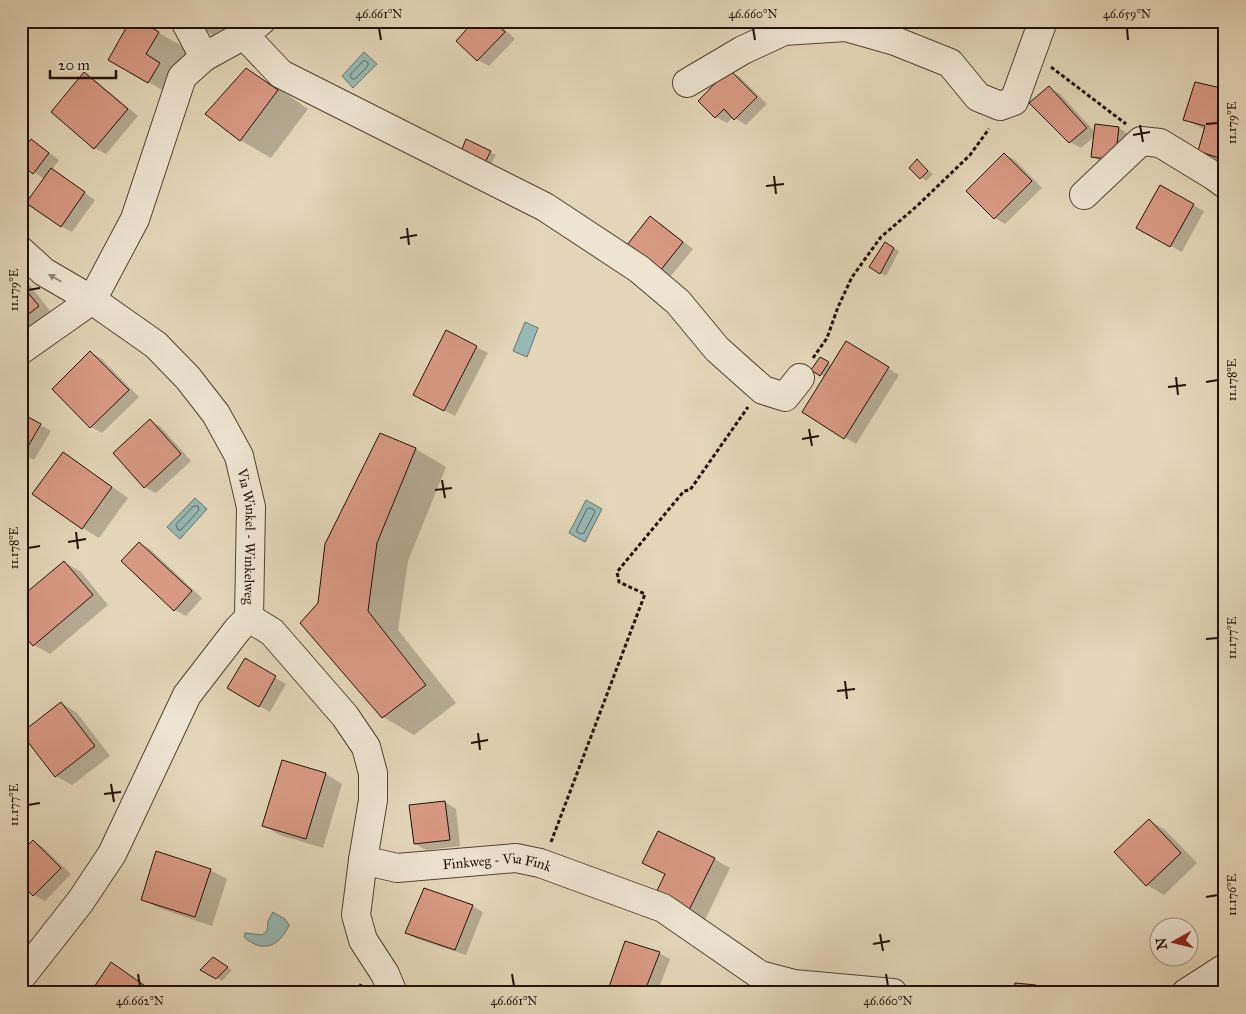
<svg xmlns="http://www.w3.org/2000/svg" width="1246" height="1014" viewBox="0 0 1246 1014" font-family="'IM FELL Great Primer',serif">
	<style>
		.water { fill: #96b8b4; stroke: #68756f }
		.shadow { fill: #0003 }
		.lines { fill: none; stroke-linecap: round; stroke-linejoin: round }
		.shore { stroke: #5c645e; stroke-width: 1 }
		.building { fill: #d89983; stroke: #231107 }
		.minor-casing { stroke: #534233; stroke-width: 30 }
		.path { stroke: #231107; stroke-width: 3; stroke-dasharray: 4 2.5; stroke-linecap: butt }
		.minor { stroke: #ede4d1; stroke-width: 28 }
		.oneway { fill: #928576 }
		.ticks { fill: none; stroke: #231107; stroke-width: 2 }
		.labels { text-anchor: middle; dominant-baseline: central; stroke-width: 4; stroke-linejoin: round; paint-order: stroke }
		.street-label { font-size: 14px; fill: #231107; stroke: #ede4d1 }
		.neatline { fill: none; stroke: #231107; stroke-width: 2 }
		.ticks-label { font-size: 12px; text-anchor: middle; fill: #231107 }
	</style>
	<rect width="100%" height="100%" fill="#e3d6b8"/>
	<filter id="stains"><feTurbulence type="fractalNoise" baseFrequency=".004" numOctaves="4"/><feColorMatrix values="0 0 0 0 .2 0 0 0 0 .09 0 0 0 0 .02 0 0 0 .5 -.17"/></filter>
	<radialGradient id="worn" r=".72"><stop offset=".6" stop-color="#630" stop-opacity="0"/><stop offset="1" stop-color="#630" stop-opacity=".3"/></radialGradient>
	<!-- water -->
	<g class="water">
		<polygon points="364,52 377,64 353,88 342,76"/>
		<polygon points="525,322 538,328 527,357 513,351"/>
		<polygon points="195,498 207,509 180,539 167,527"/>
		<polygon points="586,500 602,509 585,542 569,533"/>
		<path d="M273,912L285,919L289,925C280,946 263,954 244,937L245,933L262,935L267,931L268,921Z"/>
	</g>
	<!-- shadow -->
	<g class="shadow">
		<polygon points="138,21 189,50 175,73 179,100 110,59"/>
		<polygon points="198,21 233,21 213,35 202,29"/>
		<polygon points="383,21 401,21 394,27"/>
		<polygon points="475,21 496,21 515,39 489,66 478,60 458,41"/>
		<polygon points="246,70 277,87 308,109 271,158 240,140"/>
		<polygon points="729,71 740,77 767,104 746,125 733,117 727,123 716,117 700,101"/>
		<polygon points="84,74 95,80 138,116 106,154 95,148 52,112"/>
		<polygon points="1049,88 1060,94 1095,132 1096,126 1119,128 1130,135 1103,163 1092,156 1094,137 1081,148 1070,142"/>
		<polygon points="1220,89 1225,92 1225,163 1216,160 1199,151 1205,130 1185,119"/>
		<polygon points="32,140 59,160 52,170 95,200 72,232 61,226 44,179 21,163"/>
		<polygon points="466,141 496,155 490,166 467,156"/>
		<polygon points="1004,154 1015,160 1042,188 1005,224 995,218"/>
		<polygon points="917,161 933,174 926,181 910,168"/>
		<polygon points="1160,187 1204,211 1182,252 1138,228"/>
		<polygon points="650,218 661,224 693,249 671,276 661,270"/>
		<polygon points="885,243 899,251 886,276 871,267"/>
		<polygon points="21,279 28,283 54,316 21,342"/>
		<polygon points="446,332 488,353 455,416 424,399"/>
		<polygon points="857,349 899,375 856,444 803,412 825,377 813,370 820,358 832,366"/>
		<polygon points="90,352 101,358 139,397 102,433 91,427 53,389"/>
		<polygon points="21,414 51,431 34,460 21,453"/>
		<polygon points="150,421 161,427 191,461 156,493 145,487 114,453"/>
		<polygon points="380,435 416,449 446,467 408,561 398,630 456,703 414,735 383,717 320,603"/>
		<polygon points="63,453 79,463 128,498 99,538 83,528 34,493"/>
		<polygon points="21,462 26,465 21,472"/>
		<polygon points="139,543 150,549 202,598 186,616 175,610"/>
		<polygon points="64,562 81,572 108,605 50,654 34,645"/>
		<polygon points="245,660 286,684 270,712 229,688"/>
		<polygon points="61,703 77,713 110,756 72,785 56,776"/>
		<polygon points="283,762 326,774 342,784 323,848 280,835 264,826"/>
		<polygon points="445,802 456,809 460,846 426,850 415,844"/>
		<polygon points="1149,820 1165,830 1197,863 1164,895 1147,885 1116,852"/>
		<polygon points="34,841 44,848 71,874 45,901 34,895 21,882"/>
		<polygon points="714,859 730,868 703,924 671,908"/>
		<polygon points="210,870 227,879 212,926 159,908 142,899"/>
		<polygon points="472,906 483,912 466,955 417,939 406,933"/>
		<polygon points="659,953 670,959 657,993 621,993 611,987"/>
		<polygon points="213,958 232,970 222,981 202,969"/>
		<polygon points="112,964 128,974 156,993 92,993"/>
		<polygon points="1035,986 1040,989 1040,993 1015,993"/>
	</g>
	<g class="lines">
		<!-- shore -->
		<g class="shore">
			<polygon points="366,61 368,63 368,66 355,79 352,79 350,75 363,61"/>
			<polygon points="194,506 198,506 199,510 181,530 178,530 176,525"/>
			<polygon points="590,508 594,510 595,512 584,533 581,534 577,532 577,529 587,509"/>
		</g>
	</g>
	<!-- building -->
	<g class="building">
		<polygon points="130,21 140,21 159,32 146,54 160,63 148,83 108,60"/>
		<polygon points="197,21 214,21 201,30"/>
		<polygon points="474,21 493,21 505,32 477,61 456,41"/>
		<polygon points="246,68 278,90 240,141 205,114"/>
		<polygon points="729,69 757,97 734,120 724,109 715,118 698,101"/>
		<polygon points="84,72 128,109 94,149 51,112"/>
		<polygon points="1195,82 1221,88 1225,96 1225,160 1198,151 1205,126 1183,120"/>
		<polygon points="1049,86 1087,128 1069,143 1029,103"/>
		<polygon points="1095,124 1119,127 1115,160 1091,157"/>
		<polygon points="31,139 49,153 33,174 21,165 21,152"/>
		<polygon points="466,139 491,151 484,164 460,154"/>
		<polygon points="1004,153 1032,181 994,219 966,191"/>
		<polygon points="917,159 928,171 920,179 909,168"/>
		<polygon points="51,168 85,192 61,227 26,203"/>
		<polygon points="1160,185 1194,204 1170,247 1136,228"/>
		<polygon points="650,216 683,242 660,271 627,245"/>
		<polygon points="885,242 894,248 880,274 869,267"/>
		<polygon points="21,284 39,306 21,320"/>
		<polygon points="446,330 477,346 444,411 413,395"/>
		<polygon points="846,341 889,367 844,439 802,412"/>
		<polygon points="90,351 129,390 90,428 52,389"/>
		<polygon points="820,357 829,362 820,376 811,370"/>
		<polygon points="21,413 41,424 23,455 21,454"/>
		<polygon points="150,419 181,454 144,488 113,453"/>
		<polygon points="380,433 416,448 377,543 368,611 426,685 382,718 300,623 318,603 325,544"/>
		<polygon points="63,452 112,487 82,529 32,494"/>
		<polygon points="139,542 192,591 174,611 121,561"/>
		<polygon points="64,561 93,595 33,646 21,632 21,597"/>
		<polygon points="245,658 276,676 259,707 227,688"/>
		<polygon points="61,702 95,746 55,777 21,733"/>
		<polygon points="282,760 326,773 306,839 262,826"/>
		<polygon points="445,801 450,840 414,844 409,805"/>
		<polygon points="1149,819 1181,853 1146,886 1114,852"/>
		<polygon points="658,831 715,858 686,916 653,899 665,874 642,863"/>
		<polygon points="33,840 61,868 33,896 21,884 21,852"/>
		<polygon points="156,851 211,869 195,917 141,900"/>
		<polygon points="424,888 473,905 455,950 405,933"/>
		<polygon points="625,941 660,952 644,993 626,993 609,987"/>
		<polygon points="213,957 228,967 216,979 200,970"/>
		<polygon points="111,962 155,993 90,993"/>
		<polygon points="1015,983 1036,985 1035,993 1014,993"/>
	</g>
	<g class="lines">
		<defs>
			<g id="minor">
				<polyline points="185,21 204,57"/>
				<polyline points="244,35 281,74 545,207 639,269 678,302 717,349 763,390 785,397 800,378"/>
				<polyline points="687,83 743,50 784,31 846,27 895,41 950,63 978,97 1000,106 1014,101 1043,21"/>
				<polyline points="1084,195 1141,141 1160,143 1214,176 1225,184"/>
				<path id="s1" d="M21,251L44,272L92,300L156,345L188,378L216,414L239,456L251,507L249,618L238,629L187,695L112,854L80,902L21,977"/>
				<polyline points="21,350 92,300 135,219 182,77 204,57 244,35 261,21"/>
				<path id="s2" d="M249,618L272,632L345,716L366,747L373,773V800L363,860L397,868L516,858L540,863L663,908L760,975L794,984L893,993"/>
				<polyline points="363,860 356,915 363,940 385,974 393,993"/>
				<polyline points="1186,993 1225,968"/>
			</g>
		</defs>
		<!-- minor casing -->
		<use href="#minor" class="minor-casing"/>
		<!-- path -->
		<g class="path">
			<polyline points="1051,67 1126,124"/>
			<polyline points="813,358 827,338 838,307 852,277 881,237 917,206 970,155 989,129"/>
			<polyline points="551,842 645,594 619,582 617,572 684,491 690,490 748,407"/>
			<polyline points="357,993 361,984"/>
		</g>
		<!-- minor -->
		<use href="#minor" class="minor"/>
	</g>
	<!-- one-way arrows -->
	<defs><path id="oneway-solid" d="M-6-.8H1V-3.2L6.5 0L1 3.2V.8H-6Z" transform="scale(1.25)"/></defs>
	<use class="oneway" href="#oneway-solid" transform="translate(55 278) rotate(-150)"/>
	<!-- ticks -->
	<path class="ticks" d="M379,28L381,40M753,28L755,40M1127,28L1128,40M1206,124L1218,123M1140,125L1143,142M1133,135L1150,132M774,176L776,194M766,186L784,184M407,228L409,245M400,238L417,235M28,290L40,288M1176,377L1178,395M1206,382L1218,380M1168,387L1186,385M809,429L812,446M802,439L819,436M442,480L445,498M435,490L452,488M76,532L78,549M68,542L86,539M28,548L40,546M1206,639L1218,638M845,681L847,699M837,691L855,689M478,733L480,750M471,743L488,740M111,784L114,802M104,794L121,792M28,805L40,803M1206,897L1218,895M880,934L883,951M873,944L890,941M138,974L140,986M512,974L514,986M886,974L888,986"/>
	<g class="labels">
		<!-- street labels -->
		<g class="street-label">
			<text stroke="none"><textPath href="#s1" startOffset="386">Via Winkel - Winkelweg</textPath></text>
			<text stroke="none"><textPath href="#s2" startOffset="426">Finkweg - Via Fink</textPath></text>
		</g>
	</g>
	<!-- margin -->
	<rect width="1246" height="1014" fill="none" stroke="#e3d6b8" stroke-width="55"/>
	<!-- north arrow -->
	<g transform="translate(1174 942) rotate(262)"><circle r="24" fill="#ede4d1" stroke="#9c9080"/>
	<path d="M0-4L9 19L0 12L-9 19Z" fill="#8f2418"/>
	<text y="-8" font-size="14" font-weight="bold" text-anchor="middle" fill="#231107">N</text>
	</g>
	<!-- scale -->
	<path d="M50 70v8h66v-8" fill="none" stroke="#231107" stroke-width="2.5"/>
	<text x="58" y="70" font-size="15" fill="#231107" stroke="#ede4d1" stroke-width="4" paint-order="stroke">20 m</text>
	<rect x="28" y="28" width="1190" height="958" class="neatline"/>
	<g class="ticks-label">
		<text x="379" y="18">46.661°N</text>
		<text x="753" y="18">46.660°N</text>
		<text x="1127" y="18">46.659°N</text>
		<text transform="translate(1232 123) rotate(-90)" y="4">11.179°E</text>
		<text transform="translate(14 290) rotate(-90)" y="4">11.179°E</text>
		<text transform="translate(1232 380) rotate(-90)" y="4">11.178°E</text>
		<text transform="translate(14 548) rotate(-90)" y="4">11.178°E</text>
		<text transform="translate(1232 638) rotate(-90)" y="4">11.177°E</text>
		<text transform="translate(14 805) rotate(-90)" y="4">11.177°E</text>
		<text transform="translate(1232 895) rotate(-90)" y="4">11.176°E</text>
		<text x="140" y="1005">46.662°N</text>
		<text x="514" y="1005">46.661°N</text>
		<text x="888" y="1005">46.660°N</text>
	</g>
	<rect width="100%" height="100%" filter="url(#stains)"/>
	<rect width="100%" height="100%" fill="url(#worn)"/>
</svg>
